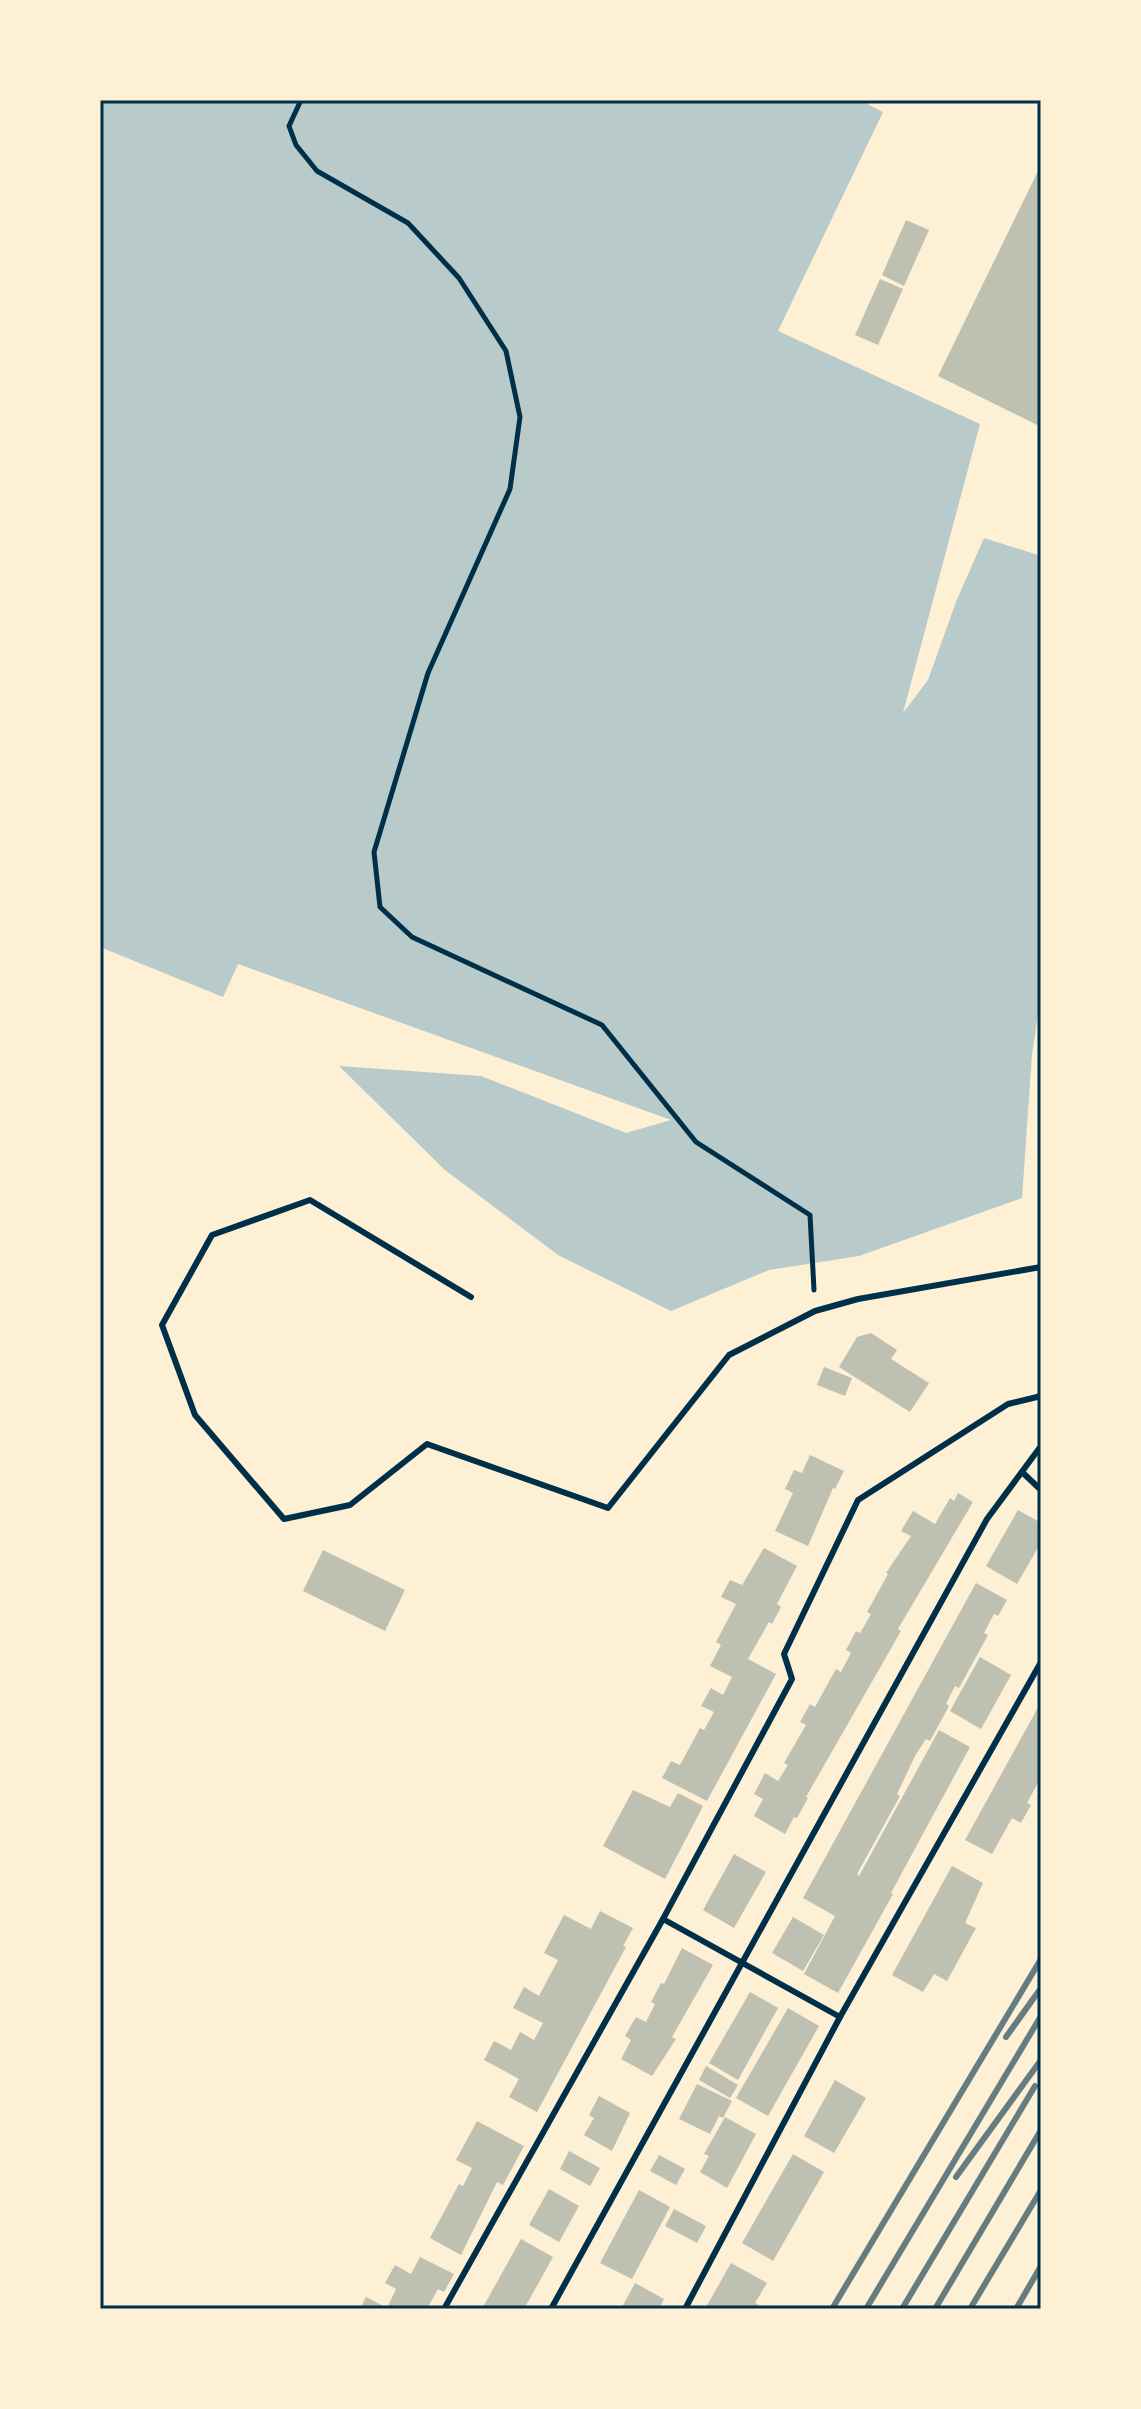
<svg xmlns="http://www.w3.org/2000/svg" width="1141" height="2409" viewBox="0 0 1141 2409" font-family="Rubik,sans-serif">
	<style>
		.green { fill: #b9caca }
		.building { fill: #bec0b2 }
		.lines { fill: none; stroke-linecap: round; stroke-linejoin: round }
		.path { stroke: #003049; stroke-width: 5 }
		.service { stroke: #003049; stroke-width: 6 }
		.rail { stroke: #657d81; stroke-width: 6 }
		.neatline { fill: none; stroke: #003049; stroke-width: 3 }
	</style>
	<rect width="100%" height="100%" fill="#fdf0d5"/>
	<!-- green -->
	<polygon class="green" points="100,100 860,100 883,112 778,331 980,424 903,713 928,680 956,602 984,538 1041,556 1041,993 1032,1055 1022,1198 859,1256 769,1270 671,1311 558,1255 445,1170 339,1066 481,1076 626,1133 671,1120 238,964 223,997 100,947"/>
	<!-- building -->
	<g class="building">
		<polygon points="1041,165 1041,427 938,376"/>
		<polygon points="906,220 929,230 904,286 882,275"/>
		<polygon points="880,279 903,289 878,345 855,335"/>
		<polygon points="871,1333 897,1350 891,1359 929,1383 910,1412 839,1367 857,1337"/>
		<polygon points="824,1367 852,1378 845,1396 817,1385"/>
		<polygon points="810,1455 844,1471 835,1489 833,1488 808,1546 775,1531 793,1493 785,1489 794,1470 802,1473"/>
		<polygon points="958,1493 973,1502 898,1629 901,1631 806,1797 808,1798 797,1818 794,1817 785,1834 754,1816 763,1799 754,1794 765,1773 778,1781 788,1765 784,1763 806,1725 800,1722 810,1704 815,1707 836,1669 841,1672 851,1653 846,1650 856,1631 860,1633 871,1614 867,1612 888,1574 886,1573 911,1536 901,1531 913,1511 935,1524 950,1498 954,1501"/>
		<polygon points="1018,1510 1041,1523 1041,1548 1039,1546 1017,1584 986,1566"/>
		<polygon points="764,1548 797,1566 777,1604 781,1607 772,1624 769,1622 748,1659 776,1674 707,1801 662,1778 671,1761 680,1765 700,1728 704,1730 714,1712 701,1706 711,1688 723,1695 732,1677 710,1666 721,1645 716,1642 736,1604 721,1597 730,1580 742,1585"/>
		<polygon points="323,1550 405,1590 385,1631 303,1591"/>
		<polygon points="976,1583 1007,1600 998,1616 994,1614 984,1633 988,1635 959,1688 955,1686 946,1704 949,1706 930,1741 926,1739 915,1756 897,1794 900,1796 857,1874 859,1876 939,1730 970,1747 891,1893 893,1894 838,1993 804,1974 835,1916 803,1898"/>
		<polygon points="980,1657 1011,1675 981,1729 950,1711"/>
		<polygon points="1041,1702 1041,1777 1027,1803 1031,1805 1021,1823 1012,1818 992,1854 965,1840"/>
		<polygon points="633,1790 670,1807 678,1793 703,1806 665,1879 603,1846"/>
		<polygon points="734,1854 766,1872 734,1928 703,1910"/>
		<polygon points="952,1866 983,1883 965,1923 976,1928 947,1981 934,1974 923,1992 892,1975"/>
		<polygon points="600,1911 633,1928 623,1946 626,1947 537,2112 509,2097 519,2079 484,2060 494,2041 511,2050 520,2032 534,2040 543,2023 513,2008 524,1987 539,1996 558,1960 544,1953 564,1915 591,1929"/>
		<polygon points="793,1917 824,1935 803,1971 772,1953"/>
		<polygon points="682,1948 713,1965 672,2037 676,2039 652,2076 621,2059 631,2040 625,2036 636,2017 646,2022 655,2004 651,2002 661,1983 664,1984"/>
		<polygon points="750,1992 778,2008 738,2080 709,2063"/>
		<polygon points="788,2008 819,2026 768,2116 736,2098"/>
		<polygon points="706,2066 738,2085 730,2098 699,2080"/>
		<polygon points="835,2080 866,2098 834,2153 804,2136"/>
		<polygon points="697,2084 732,2101 723,2118 719,2116 710,2134 679,2119"/>
		<polygon points="599,2096 630,2113 612,2151 584,2135 594,2118 589,2115"/>
		<polygon points="725,2117 756,2134 727,2188 700,2172 709,2156 704,2154"/>
		<polygon points="477,2121 524,2146 503,2185 497,2182 461,2255 430,2238 459,2184 463,2186 472,2168 456,2160"/>
		<polygon points="569,2151 600,2168 590,2186 560,2169"/>
		<polygon points="793,2154 824,2172 773,2261 742,2243"/>
		<polygon points="659,2155 685,2169 676,2185 650,2171"/>
		<polygon points="549,2189 579,2206 559,2242 529,2225"/>
		<polygon points="639,2190 670,2207 632,2279 600,2263"/>
		<polygon points="674,2209 706,2226 697,2243 665,2226"/>
		<polygon points="521,2239 553,2257 524,2309 482,2309"/>
		<polygon points="420,2257 454,2274 444,2292 438,2289 427,2309 360,2309 366,2297 387,2308 396,2289 385,2283 395,2265 411,2274"/>
		<polygon points="731,2263 767,2283 755,2303 759,2305 757,2309 705,2309"/>
		<polygon points="635,2283 664,2299 659,2309 621,2309"/>
	</g>
	<g class="lines">
		<!-- path -->
		<polyline class="path" points="301,100 289,126 296,145 317,171 408,223 459,278 506,351 520,417 510,489 428,673 374,852 380,907 412,937 602,1025 696,1142 810,1215 814,1290"/>
		<!-- service -->
		<g class="service">
			<polyline points="471,1297 310,1200 212,1235 162,1325 195,1415 284,1519 350,1505 427,1444 608,1508 729,1355 815,1311 858,1299 1041,1267"/>
			<polyline points="1022,1472 1041,1490"/>
			<polyline points="663,1919 840,2017"/>
			<polyline points="444,2309 663,1919 792,1679 784,1654 858,1500 1008,1404 1041,1396"/>
			<polyline points="551,2309 987,1519 1041,1446"/>
			<polyline points="685,2309 840,2017 1041,1662"/>
		</g>
		<!-- rail -->
		<g class="rail">
			<polyline points="1006,2037 1041,1988"/>
			<polyline points="956,2177 1041,2060"/>
			<polyline points="832,2309 1041,1959"/>
			<polyline points="866,2309 1041,2016"/>
			<polyline points="902,2309 1035,2086"/>
			<polyline points="935,2309 1041,2130"/>
			<polyline points="970,2309 1041,2190"/>
			<polyline points="1016,2309 1041,2266"/>
			<polyline points="1041,2309 1041,2308"/>
		</g>
	</g>
	<!-- border -->
	<rect width="1141" height="2409" fill="none" stroke="#fdf0d5" stroke-width="204"/>
	<rect x="102" y="102" width="937" height="2205" class="neatline"/>
</svg>
